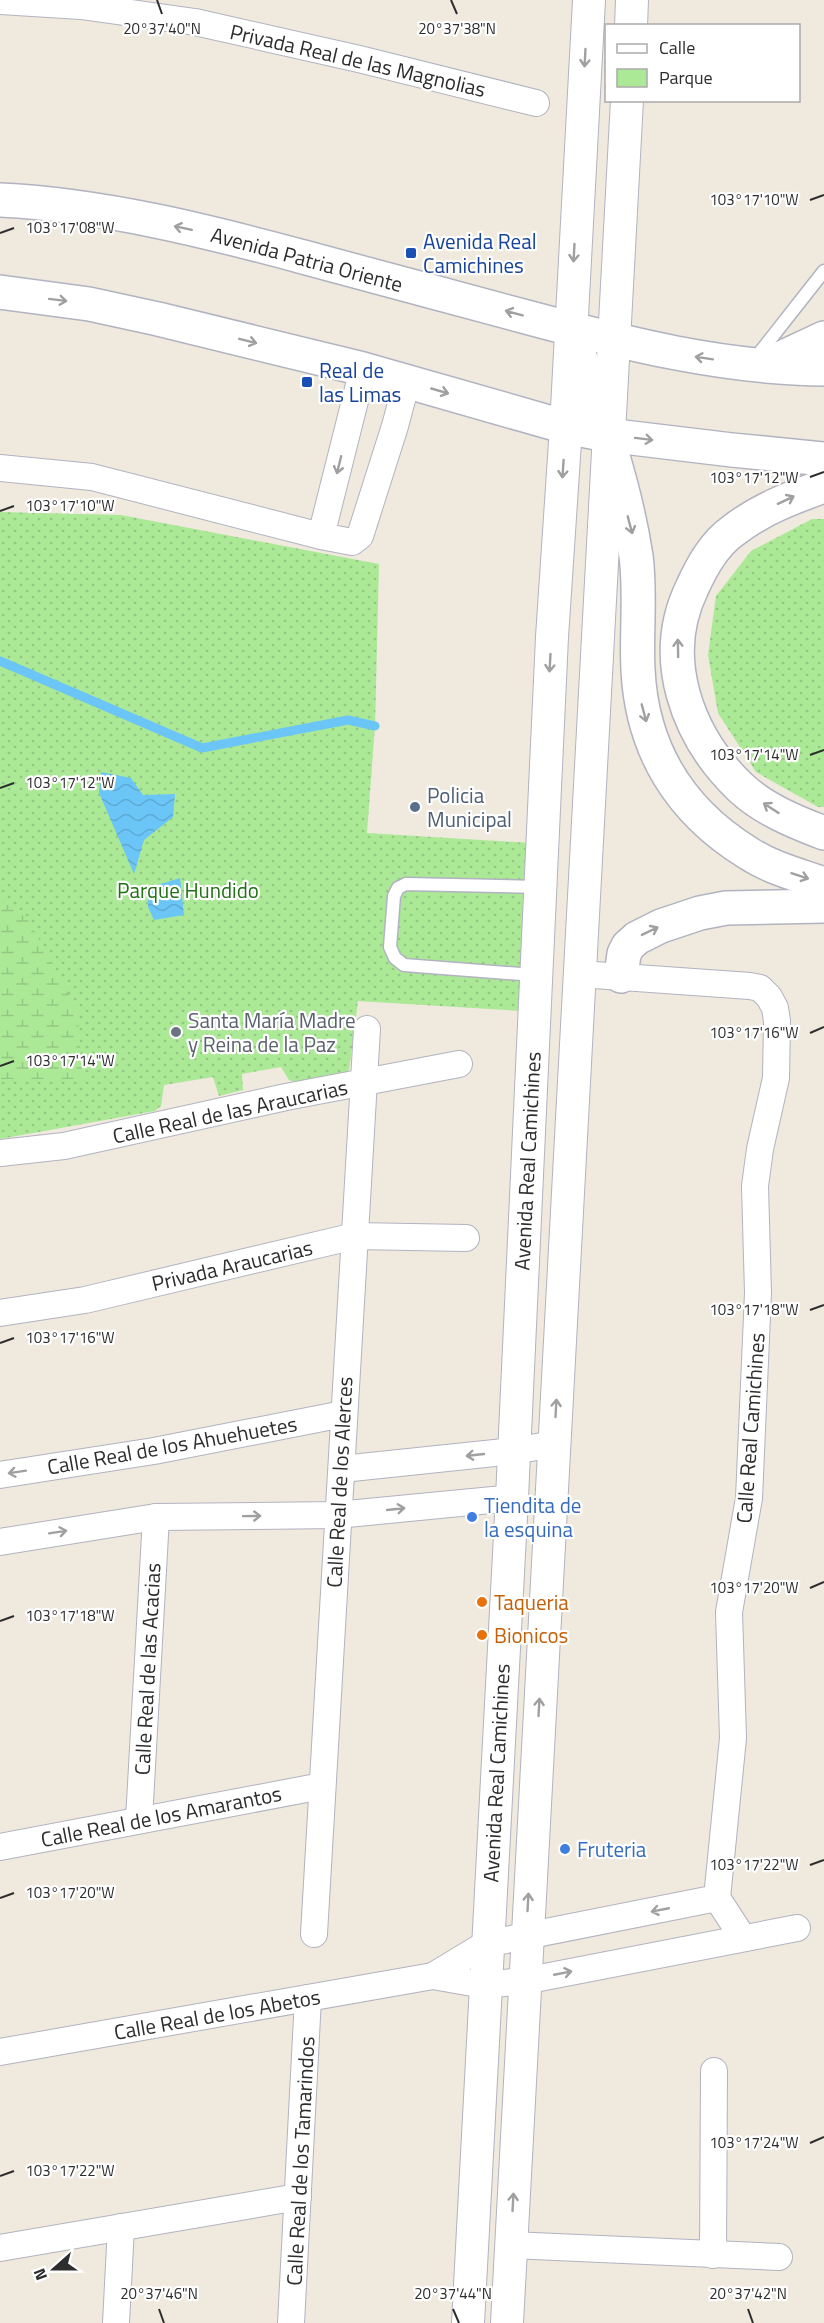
<svg xmlns="http://www.w3.org/2000/svg" width="824" height="2323" viewBox="0 0 824 2323" font-family="'Titillium Web',sans-serif">
	<style>
		.green { fill: url(#green-dots) }
		.wetland { fill: url(#wetland-marsh) }
		.water { fill: url(#water-waves) }
		.lines { fill: none; stroke-linecap: round; stroke-linejoin: round }
		.stream { stroke: #6bc6f7; stroke-width: 9 }
		.service-casing { stroke: #b2b3c1; stroke-width: 15 }
		.minor-casing { stroke: #b2b3c1; stroke-width: 28 }
		.tertiary-casing { stroke: #b2b3c1; stroke-width: 34 }
		.secondary-casing { stroke: #b2b3c1; stroke-width: 36 }
		.service { stroke: #fff; stroke-width: 12 }
		.minor { stroke: #fff; stroke-width: 26 }
		.tertiary { stroke: #fff; stroke-width: 32 }
		.secondary { stroke: #fff; stroke-width: 33 }
		.oneway { stroke: #a0a0a0 }
		.ticks { fill: none; stroke: #2d2d2d; stroke-width: 2 }
		.transit-dot { fill: #1a4fb4; stroke: #fff; stroke-width: 2 }
		.service-dot { fill: #5c6f8a; stroke: #fff; stroke-width: 2 }
		.worship-dot { fill: #6b7280; stroke: #fff; stroke-width: 2 }
		.shop-dot { fill: #3f7fe0; stroke: #fff; stroke-width: 2 }
		.food-dot { fill: #e8710a; stroke: #fff; stroke-width: 2 }
		.labels { text-anchor: middle; dominant-baseline: central; stroke-width: 4.5; stroke-linejoin: round; paint-order: stroke }
		.street-label { font-size: 21px; fill: #2d2d2d; stroke: #fff }
		.transit-label { font-size: 21px; fill: #164399; stroke: #fff; text-anchor: start }
		.service-label { font-size: 21px; fill: #4e5e75; stroke: #fff; text-anchor: start }
		.park-label { font-size: 21px; fill: #217115; stroke: #fff }
		.worship-label { font-size: 21px; fill: #5b616d; stroke: #fff; text-anchor: start }
		.shop-label { font-size: 21px; fill: #366cbe; stroke: #fff; text-anchor: start }
		.food-label { font-size: 21px; fill: #c56008; stroke: #fff; text-anchor: start }
		.ticks-label { font-size: 15px; text-anchor: middle; fill: #2d2d2d; stroke: #fff; stroke-width: 4.5; stroke-linejoin: round; paint-order: stroke }
	</style>
	<defs>
		<pattern id="green-dots" width="8" height="8" patternUnits="userSpaceOnUse" patternTransform="scale(1.5)"><rect width="8" height="8" fill="#ace997"/><path d="M2 2h.1M6 6h.1" fill="none" stroke="#94c882" stroke-width="1.8" stroke-linecap="round"/></pattern>
		<pattern id="wetland-marsh" width="20" height="14" patternUnits="userSpaceOnUse" patternTransform="scale(1.5)"><rect width="20" height="14" fill="#ace997"/><path d="M1 5h8M5 5V1M11 12h8M15 12V8" fill="none" stroke="#94c882"/></pattern>
		<pattern id="water-waves" width="16" height="10" patternUnits="userSpaceOnUse" patternTransform="scale(1.5)"><rect width="16" height="10" fill="#6bc6f7"/><path d="M0 5q4-4 8 0t8 0" fill="none" stroke="#5daad4"/></pattern>
	</defs>
	<rect width="100%" height="100%" fill="#efe9de"/>
	<!-- green -->
	<g class="green">
		<path d="M0,512L121,515L379,564L375,726L367,833L531,843L521,1011L358,1001L349,1070C326,1086 316,1089 289,1080L281,1067L242,1074L243,1090L219,1096L213,1077L164,1085L161,1106L155,1111L0,1139Z"/>
		<polygon points="812,519 824,519 824,807 818,807 756,772 718,713 708,655 716,596 751,551"/>
	</g>
	<!-- wetland -->
	<polygon class="wetland" points="0,900 28,919 77,1010 83,1079 0,1079"/>
	<!-- water -->
	<g class="water">
		<polygon points="101,772 131,778 143,795 175,794 173,817 144,840 134,874 99,793"/>
		<polygon points="180,878 184,915 154,920 148,907 148,888"/>
	</g>
	<g class="lines">
		<!-- stream -->
		<polyline class="stream" points="0,661 202,748 348,720 375,726"/>
		<defs>
			<g id="service">
				<polyline points="754,360 824,271"/>
				<polyline points="534,975 404,965 395,958 390,947 394,896 398,888 406,884 540,887"/>
			</g>
			<g id="minor">
				<polyline points="0,1 81,6 195,22 359,59 536,103"/>
				<polyline points="0,468 92,477 321,536 352,542 360,536 395,426 407,381"/>
				<polyline points="321,536 363,369"/>
				<polyline points="580,974 750,986 760,988 769,997 775,1008 777,1021 776,1078 760,1149 755,1186 758,1293 749,1498 729,1612 733,1738 717,1898 743,1938"/>
				<polyline points="0,1153 64,1146 286,1097 459,1064"/>
				<polyline points="0,1313 85,1300 355,1236 466,1238"/>
				<polyline points="342,1469 513,1451 554,1444"/>
				<polyline points="0,1475 154,1451 343,1414"/>
				<polyline points="0,1542 156,1517 337,1515 512,1498"/>
				<polyline points="139,1820 156,1517"/>
				<polyline points="0,1847 322,1786"/>
				<polyline points="314,1934 367,1029"/>
				<polyline points="433,1976 486,1944 717,1898"/>
				<polyline points="0,2052 433,1976 484,1985 524,1981 797,1928"/>
				<polyline points="511,2245 779,2257"/>
				<polyline points="0,2248 298,2197"/>
				<polyline points="713,2255 714,2071"/>
				<polyline points="116,2323 121,2227"/>
				<polyline points="291,2323 308,1998"/>
			</g>
			<g id="tertiary">
				<polyline points="631,26 632,0"/>
				<polyline points="468,2323 512,1498 552,637 566,427 589,0"/>
				<polyline points="507,2323 627,100"/>
			</g>
			<g id="secondary">
				<path d="M0,200C104,205 207,231 307,258C381,278 456,298 530,318C627,344 723,368 824,369"/>
				<polyline points="0,292 89,304 158,319 363,369 566,427 607,435 732,450 824,459"/>
				<path d="M570,328C596,403 624,478 636,556C641,594 636,632 638,670C642,750 680,811 748,853C771,868 798,875 824,884"/>
				<polyline points="766,365 824,338"/>
				<path d="M824,486C793,497 761,509 734,530C714,544 702,566 692,588C658,658 687,736 740,787C763,809 795,822 824,833"/>
				<polyline points="621,976 624,954 628,946 637,938 661,926 700,913 726,908 824,906"/>
			</g>
		</defs>
		<!-- service casing -->
		<use href="#service" class="service-casing"/>
		<!-- minor casing -->
		<use href="#minor" class="minor-casing"/>
		<!-- tertiary casing -->
		<use href="#tertiary" class="tertiary-casing"/>
		<!-- secondary casing -->
		<use href="#secondary" class="secondary-casing"/>
		<!-- service -->
		<use href="#service" class="service"/>
		<!-- minor -->
		<use href="#minor" class="minor"/>
		<!-- tertiary -->
		<use href="#tertiary" class="tertiary"/>
		<!-- secondary -->
		<use href="#secondary" class="secondary"/>
	</g>
	<!-- one-way arrows -->
	<defs><path id="oneway-shaft" d="M-6 0H5M1.5-3L5.5 0L1.5 3" fill="none" stroke-width="1.6" stroke-linecap="round" stroke-linejoin="round" transform="scale(1.5)"/></defs>
	<g class="oneway">
		<use href="#oneway-shaft" transform="translate(585 58) rotate(93)"/>
		<use href="#oneway-shaft" transform="translate(183 228) rotate(-168)"/>
		<use href="#oneway-shaft" transform="translate(574 253) rotate(93)"/>
		<use href="#oneway-shaft" transform="translate(58 300) rotate(7)"/>
		<use href="#oneway-shaft" transform="translate(514 313) rotate(-165)"/>
		<use href="#oneway-shaft" transform="translate(248 341) rotate(14)"/>
		<use href="#oneway-shaft" transform="translate(704 358) rotate(-171)"/>
		<use href="#oneway-shaft" transform="translate(440 391) rotate(16)"/>
		<use href="#oneway-shaft" transform="translate(644 439) rotate(7)"/>
		<use href="#oneway-shaft" transform="translate(339 465) rotate(104)"/>
		<use href="#oneway-shaft" transform="translate(563 469) rotate(94)"/>
		<use href="#oneway-shaft" transform="translate(786 500) rotate(-25)"/>
		<use href="#oneway-shaft" transform="translate(630 525) rotate(75)"/>
		<use href="#oneway-shaft" transform="translate(678 648) rotate(-91)"/>
		<use href="#oneway-shaft" transform="translate(550 663) rotate(93)"/>
		<use href="#oneway-shaft" transform="translate(644 713) rotate(75)"/>
		<use href="#oneway-shaft" transform="translate(771 808) rotate(-147)"/>
		<use href="#oneway-shaft" transform="translate(800 876) rotate(18)"/>
		<use href="#oneway-shaft" transform="translate(650 931) rotate(-26)"/>
		<use href="#oneway-shaft" transform="translate(556 1408) rotate(-87)"/>
		<use href="#oneway-shaft" transform="translate(475 1455) rotate(174)"/>
		<use href="#oneway-shaft" transform="translate(17 1472) rotate(171)"/>
		<use href="#oneway-shaft" transform="translate(396 1509) rotate(-6)"/>
		<use href="#oneway-shaft" transform="translate(252 1516) rotate(-1)"/>
		<use href="#oneway-shaft" transform="translate(58 1532) rotate(-9)"/>
		<use href="#oneway-shaft" transform="translate(539 1707) rotate(-87)"/>
		<use href="#oneway-shaft" transform="translate(528 1902) rotate(-87)"/>
		<use href="#oneway-shaft" transform="translate(660 1910) rotate(169)"/>
		<use href="#oneway-shaft" transform="translate(563 1973) rotate(-11)"/>
		<use href="#oneway-shaft" transform="translate(513 2202) rotate(-87)"/>
	</g>
	<!-- ticks -->
	<path class="ticks" d="M157,0L162,14M451,0L457,14M810,200L824,195M0,233L14,228M810,477L824,472M0,511L14,506M810,755L824,750M0,788L14,783M810,1033L824,1027M0,1066L14,1061M810,1310L824,1305M0,1343L14,1338M810,1588L824,1582M0,1621L14,1616M810,1865L824,1860M0,1898L14,1893M810,2143L824,2137M0,2176L14,2171M159,2309L164,2323M453,2309L459,2323M748,2309L753,2323"/>
	<!-- markers -->
	<g class="transit-dot">
		<rect x="405" y="247" width="12" height="12" rx="3"/>
		<rect x="301" y="376" width="12" height="12" rx="3"/>
	</g>
	<circle class="service-dot" cx="415" cy="807" r="6"/>
	<circle class="worship-dot" cx="176" cy="1032" r="6"/>
	<g class="shop-dot">
		<circle cx="472" cy="1517" r="6"/>
		<circle cx="565" cy="1849" r="6"/>
	</g>
	<g class="food-dot">
		<circle cx="482" cy="1602" r="6"/>
		<circle cx="482" cy="1635" r="6"/>
	</g>
	<g class="labels">
		<!-- street labels -->
		<g class="street-label">
			<text transform="translate(358 60) rotate(13)">Privada Real de las Magnolias</text>
			<text transform="translate(307 259) rotate(15)">Avenida Patria Oriente</text>
			<text transform="translate(230 1111) rotate(-12)">Calle Real de las Araucarias</text>
			<text transform="translate(527 1161) rotate(-87)">Avenida Real Camichines</text>
			<text transform="translate(232 1265) rotate(-13)">Privada Araucarias</text>
			<text transform="translate(750 1428) rotate(-86)">Calle Real Camichines</text>
			<text transform="translate(172 1445) rotate(-10)">Calle Real de los Ahuehuetes</text>
			<text transform="translate(339 1482) rotate(-87)">Calle Real de los Alerces</text>
			<text transform="translate(147 1669) rotate(-87)">Calle Real de las Acacias</text>
			<text transform="translate(496 1773) rotate(-87)">Avenida Real Camichines</text>
			<text transform="translate(161 1816) rotate(-11)">Calle Real de los Amarantos</text>
			<text transform="translate(217 2014) rotate(-10)">Calle Real de los Abetos</text>
			<text transform="translate(300 2161) rotate(-87)">Calle Real de los Tamarindos</text>
		</g>
		<!-- transit labels -->
		<g class="transit-label">
			<text x="423" y="241">Avenida Real<tspan x="423" dy="24">Camichines</tspan></text>
			<text x="319" y="370">Real de<tspan x="319" dy="24">las Limas</tspan></text>
		</g>
		<!-- service labels -->
		<g class="service-label">
			<text x="427" y="795">Policia<tspan x="427" dy="24">Municipal</tspan></text>
		</g>
		<!-- park labels -->
		<g class="park-label">
			<text x="188" y="890">Parque Hundido</text>
		</g>
		<!-- worship labels -->
		<g class="worship-label">
			<text x="188" y="1020">Santa María Madre<tspan x="188" dy="24">y Reina de la Paz</tspan></text>
		</g>
		<!-- shop labels -->
		<g class="shop-label">
			<text x="484" y="1505">Tiendita de<tspan x="484" dy="24">la esquina</tspan></text>
			<text x="577" y="1849">Fruteria</text>
		</g>
		<!-- food labels -->
		<g class="food-label">
			<text x="494" y="1602">Taqueria</text>
			<text x="494" y="1635">Bionicos</text>
		</g>
	</g>
	<g class="ticks-label">
		<text x="162" y="34">20°37'40"N</text>
		<text x="457" y="34">20°37'38"N</text>
		<text x="754" y="205">103°17'10"W</text>
		<text x="70" y="233">103°17'08"W</text>
		<text x="754" y="483">103°17'12"W</text>
		<text x="70" y="511">103°17'10"W</text>
		<text x="754" y="760">103°17'14"W</text>
		<text x="70" y="788">103°17'12"W</text>
		<text x="754" y="1038">103°17'16"W</text>
		<text x="70" y="1066">103°17'14"W</text>
		<text x="754" y="1315">103°17'18"W</text>
		<text x="70" y="1343">103°17'16"W</text>
		<text x="754" y="1593">103°17'20"W</text>
		<text x="70" y="1621">103°17'18"W</text>
		<text x="754" y="1870">103°17'22"W</text>
		<text x="70" y="1898">103°17'20"W</text>
		<text x="754" y="2148">103°17'24"W</text>
		<text x="70" y="2176">103°17'22"W</text>
		<text x="159" y="2299">20°37'46"N</text>
		<text x="453" y="2299">20°37'44"N</text>
		<text x="748" y="2299">20°37'42"N</text>
	</g>
	<!-- legend -->
	<rect x="605" y="24" width="195" height="78" fill="#ffffff" stroke="#ababab" stroke-width="1.5"/>
	<rect x="617" y="44" width="30" height="9" fill="#ffffff" stroke="#ababab" stroke-width="1.5"/>
	<text x="659" y="54" font-size="18" fill="#2d2d2d">Calle</text>
	<rect x="617" y="69" width="30" height="18" fill="#ace997" stroke="#ababab" stroke-width="1.5"/>
	<text x="659" y="84" font-size="18" fill="#2d2d2d">Parque</text>
	<!-- north arrow -->
	<g transform="translate(54 2269) rotate(249)" stroke="#ffffff" stroke-width="4.5" paint-order="stroke">
	<path d="M0-4.5L10 22L0 15L-10 22Z" fill="#2d2d2d"/>
	<text y="-9" font-size="16" font-weight="bold" text-anchor="middle" fill="#2d2d2d">N</text>
	</g>
</svg>
